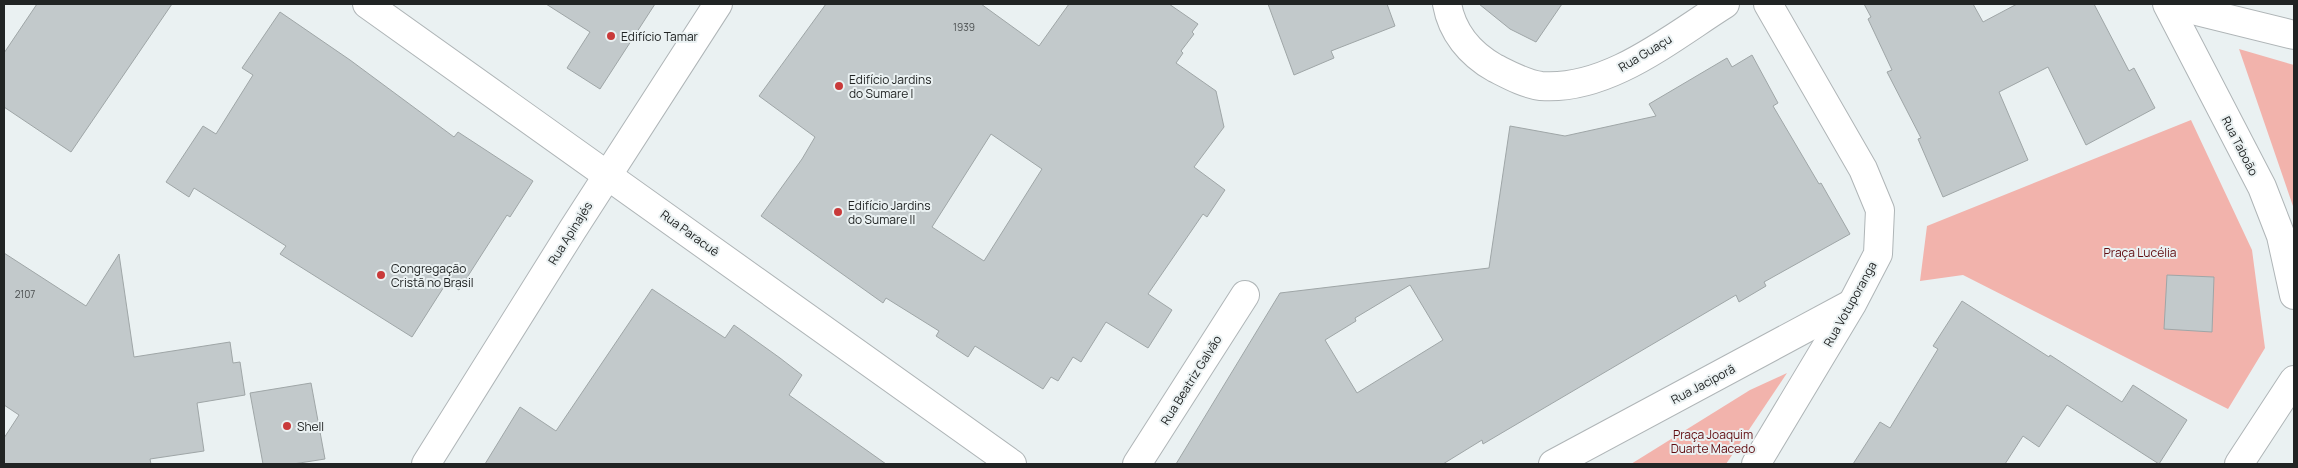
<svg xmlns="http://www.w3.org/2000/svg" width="2298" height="468" viewBox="0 0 2298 468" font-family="Manrope,sans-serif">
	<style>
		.green { fill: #f2b3ac }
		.building { fill: #c2c9cb; stroke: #9fa6a7; fill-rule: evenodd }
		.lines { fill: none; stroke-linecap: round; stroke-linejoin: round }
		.minor-casing { stroke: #afb5b7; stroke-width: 30 }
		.minor { stroke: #fff; stroke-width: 28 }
		.poi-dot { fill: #c93a3a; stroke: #eaf1f2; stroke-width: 2 }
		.labels { text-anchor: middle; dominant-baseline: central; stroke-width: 4; stroke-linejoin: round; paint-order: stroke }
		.number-label { font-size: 10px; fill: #494d4e }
		.poi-label { font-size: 12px; fill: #212424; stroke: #eaf1f2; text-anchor: start }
		.street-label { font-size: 12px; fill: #212424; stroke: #eaf1f2 }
		.park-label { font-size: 12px; fill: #600c10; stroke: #eaf1f2 }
	</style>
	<rect width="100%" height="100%" fill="#eaf1f2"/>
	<!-- green -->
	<g class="green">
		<polygon points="2239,49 2294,65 2294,209"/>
		<polygon points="2191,120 2252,250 2265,348 2228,409 1963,275 1920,281 1927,226"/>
		<polygon points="1787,373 1726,464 1631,464 1750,390"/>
	</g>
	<!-- building -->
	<g class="building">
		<polygon points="37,4 172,4 71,152 4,107 4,53"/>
		<polygon points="546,4 655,4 600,89 567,68 590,32"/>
		<path d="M826,4H981L1039,46L1069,4H1169L1198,24L1192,32L1194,34L1181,51L1183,53L1176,63L1216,91L1224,127L1194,167L1225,190L1207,217L1203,214L1148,294L1172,310L1148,348L1106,322L1081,362L1073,357L1058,381L1051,377L1043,389L975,346L968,357L936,336L939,331L886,298L883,303L761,216L802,159L815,137L759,96ZM991,134L1042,169L984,261L932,227Z"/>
		<polygon points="1268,4 1387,4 1395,26 1331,51 1334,58 1294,75"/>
		<polygon points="1479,4 1562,4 1536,42 1510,29"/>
		<polygon points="1864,4 1973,4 1983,22 2017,4 2094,4 2129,71 2134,68 2155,108 2086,145 2048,67 1999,92 2028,160 1943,197 1918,139 1921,138 1887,72 1892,70 1868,19 1871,17"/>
		<polygon points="280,12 350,60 454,137 458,132 533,181 510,217 507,215 459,290 447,282 412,337 280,254 286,246 194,188 189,197 166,182 203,126 216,134 253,75 242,68"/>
		<path d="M1752,55L1778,103L1773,106L1819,184L1821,183L1850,234L1764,282L1766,286L1739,302L1736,295L1483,444L1482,440L1443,464H1176L1280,293L1489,268L1510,126L1565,136L1656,116L1649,104L1727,58L1732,67ZM1410,285L1443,340L1357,393L1325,340L1356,321L1355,318Z"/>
		<polygon points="4,253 86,306 119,254 134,357 230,342 233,363 240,362 245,395 197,403 204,451 150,459 151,464 4,464 4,438 19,415 4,405"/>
		<polygon points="2167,275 2214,277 2212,332 2164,329"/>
		<polygon points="652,289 725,338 734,325 780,358 802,375 789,395 886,464 485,464 520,407 556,431"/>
		<polygon points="1962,301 2049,357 2050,355 2122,402 2133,385 2187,420 2159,464 2067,405 2039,447 2023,436 2005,464 1853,464 1880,422 1890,428 1938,349 1933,346"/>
		<polygon points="311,383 325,459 293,464 263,464 250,393"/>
	</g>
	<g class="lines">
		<defs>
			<g id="minor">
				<polyline points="367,4 1012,464"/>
				<path d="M1447,4C1452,32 1470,54 1495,68C1509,75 1525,84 1541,86C1608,91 1671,38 1725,4"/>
				<polyline points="2167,4 2262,187 2281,236 2294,295"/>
				<polyline points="2168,4 2294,35"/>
				<polyline points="426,464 573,229 718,4"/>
				<polyline points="1137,464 1245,295"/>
				<polyline points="1553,464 1851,304"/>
				<polyline points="1756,464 1852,304 1878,254 1880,210 1863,169 1768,4"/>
				<polyline points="2239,464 2294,380"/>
			</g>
		</defs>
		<!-- minor casing -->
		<use href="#minor" class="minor-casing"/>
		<!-- minor -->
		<use href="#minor" class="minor"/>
	</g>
	<!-- markers -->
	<g class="poi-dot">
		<circle cx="611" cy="36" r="5"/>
		<circle cx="839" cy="86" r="5"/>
		<circle cx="838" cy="212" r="5"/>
		<circle cx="381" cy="275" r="5"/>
		<circle cx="287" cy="426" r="5"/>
	</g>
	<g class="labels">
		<!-- number labels -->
		<g class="number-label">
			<text x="964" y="27">1939</text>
			<text x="25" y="294">2107</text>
		</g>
		<!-- poi labels -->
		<g class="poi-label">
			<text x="621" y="36">Edifício Tamar</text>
			<text x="849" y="79">Edifício Jardins<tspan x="849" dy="14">do Sumare I</tspan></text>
			<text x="848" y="205">Edifício Jardins<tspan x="848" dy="14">do Sumare II</tspan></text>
			<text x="391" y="268">Congregação<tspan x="391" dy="14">Cristã no Brasil</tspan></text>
			<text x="297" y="426">Shell</text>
		</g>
		<!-- street labels -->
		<g class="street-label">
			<text transform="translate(1645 53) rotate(-31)">Rua Guaçu</text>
			<text transform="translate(2240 146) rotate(63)">Rua Taboão</text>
			<text transform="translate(570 233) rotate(-58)">Rua Apinajés</text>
			<text transform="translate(690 233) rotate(36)">Rua Paracuê</text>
			<text transform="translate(1850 304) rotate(-61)">Rua Votuporanga</text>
			<text transform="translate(1191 380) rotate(-58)">Rua Beatriz Galvão</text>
			<text transform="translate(1703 384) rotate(-28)">Rua Jaciporã</text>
		</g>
		<!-- park labels -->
		<g class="park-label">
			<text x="2140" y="252">Praça Lucélia</text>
			<text x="1713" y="434">Praça Joaquim<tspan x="1713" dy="14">Duarte Macedo</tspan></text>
		</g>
	</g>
	<!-- border -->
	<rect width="2298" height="468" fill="none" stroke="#212424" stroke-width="10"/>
</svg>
